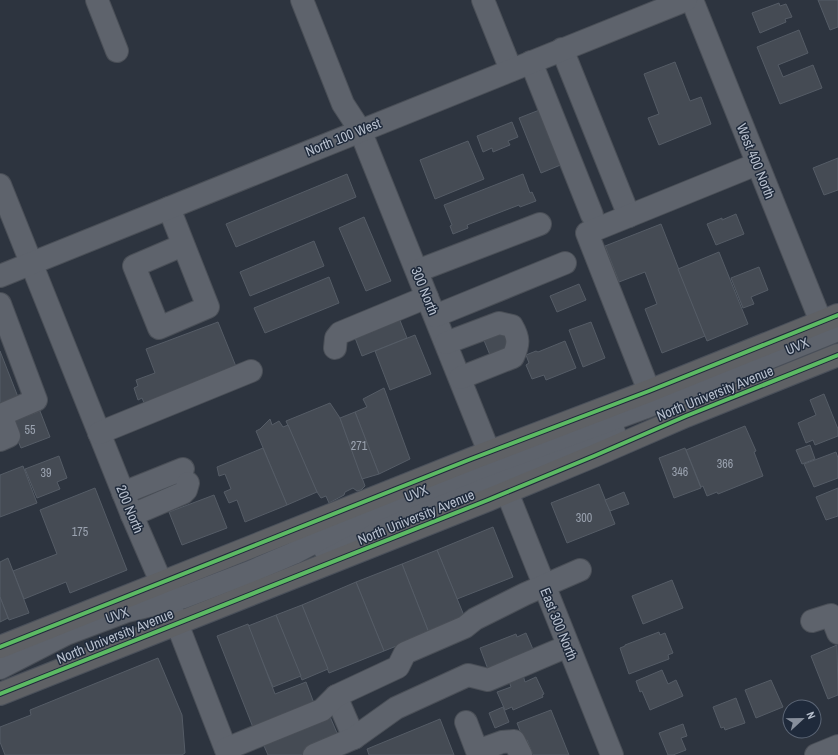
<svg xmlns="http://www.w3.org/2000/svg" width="838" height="755" viewBox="0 0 838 755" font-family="'Archivo Narrow',sans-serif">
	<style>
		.building { fill: #454b54; stroke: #555c66 }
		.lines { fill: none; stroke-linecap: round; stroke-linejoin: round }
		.minor-casing { stroke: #4a4f57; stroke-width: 24 }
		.highway-casing { stroke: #4a505a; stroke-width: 24 }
		.minor { stroke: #5e636c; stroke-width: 22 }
		.highway { stroke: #5f6165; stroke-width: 22 }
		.cycleway-casing { stroke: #1f2a3b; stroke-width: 6 }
		.cycleway { stroke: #5cba63; stroke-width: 4 }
		.labels { text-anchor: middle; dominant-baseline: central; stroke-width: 3; stroke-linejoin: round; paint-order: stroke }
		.number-label { font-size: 12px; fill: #9ba3b0 }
		.street-label { font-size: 14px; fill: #b8c0ce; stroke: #1f2a3b }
	</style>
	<rect width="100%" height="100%" fill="#2d343f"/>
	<!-- building -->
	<g class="building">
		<polygon points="818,0 838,0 838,27 830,30"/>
		<polygon points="779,3 780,6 786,4 792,17 785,19 786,22 760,33 752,13"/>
		<polygon points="799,30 808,53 778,65 783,77 813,65 822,88 780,104 757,47"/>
		<polygon points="675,62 690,101 701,97 711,124 659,145 648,118 659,114 644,74"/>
		<polygon points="542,109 563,164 541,173 519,118"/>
		<polygon points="512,122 518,137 508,141 510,145 493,152 492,148 483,152 477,136"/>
		<polygon points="468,141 484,179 435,199 420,160"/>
		<polygon points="838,158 838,190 824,195 813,168"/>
		<polygon points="347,174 356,197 236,247 226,224"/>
		<polygon points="523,174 530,193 532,192 536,201 520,207 519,205 467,225 468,228 453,234 450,226 452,225 444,205"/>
		<polygon points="736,214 744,234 716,245 707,224 722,218 722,220"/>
		<polygon points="364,217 391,281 366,291 339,228"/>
		<polygon points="661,224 705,336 662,353 645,309 657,304 645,272 619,282 605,246"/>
		<polygon points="314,241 324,266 250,296 240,272"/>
		<polygon points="719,252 748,324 707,341 678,269"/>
		<polygon points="759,267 768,290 751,297 754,304 743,308 731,278"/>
		<polygon points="329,277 339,303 265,333 254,308"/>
		<polygon points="579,284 586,300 557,312 550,296"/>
		<polygon points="397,313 407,338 362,356 352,330"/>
		<polygon points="218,322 237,369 145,405 142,398 138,400 134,388 138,386 136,380 155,373 146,349"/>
		<polygon points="591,322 605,358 583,367 569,330"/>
		<polygon points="504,329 511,346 490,355 483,338"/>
		<polygon points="415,335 431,374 390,390 375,351"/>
		<polygon points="565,341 576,368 546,380 544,375 532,379 526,365 529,363 526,355 536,351 538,352"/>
		<polygon points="0,351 18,397 0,404"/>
		<polygon points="384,388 410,459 379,474 355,412 367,407 363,399"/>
		<polygon points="824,394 838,429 838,436 815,445 813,440 806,443 798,423 816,415 810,400"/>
		<polygon points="330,403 340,418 365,486 361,490 357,491 353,488 345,492 344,495 329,503 326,496 321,498 317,492 286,421"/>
		<polygon points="40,411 50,437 21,448 10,422"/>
		<polygon points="355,412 379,474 362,479 340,418"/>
		<polygon points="270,419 272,425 279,421 283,427 288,425 317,492 287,505 256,431 260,429"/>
		<polygon points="745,426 756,451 754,452 763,476 718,494 717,492 707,496 703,486 701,487 686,450"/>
		<polygon points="810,445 815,459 802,464 796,450"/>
		<polygon points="263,448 287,505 245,522 237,500 229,503 224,492 231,489 225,474 219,476 217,467"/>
		<polygon points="685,448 701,488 674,498 659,458"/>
		<polygon points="836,452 838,458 838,478 814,487 804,464"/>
		<polygon points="59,456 67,478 57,482 60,489 37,498 25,469"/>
		<polygon points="23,466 37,503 0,517 0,475"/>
		<polygon points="599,484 615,524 567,543 551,503"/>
		<polygon points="95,488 127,570 70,593 66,582 24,599 13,571 57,554 40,510"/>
		<polygon points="838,488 838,516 826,520 816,497"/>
		<polygon points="624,492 629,504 610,511 605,500"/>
		<polygon points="214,495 227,528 182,545 169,512"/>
		<polygon points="493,527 513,577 457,599 437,550"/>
		<polygon points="437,550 465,618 429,633 402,564"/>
		<polygon points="8,558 29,613 9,620 0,597 0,562"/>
		<polygon points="402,564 429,633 384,651 356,582"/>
		<polygon points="672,580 683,608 643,624 632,596"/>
		<polygon points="356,582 384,651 329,673 302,605"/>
		<polygon points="0,597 8,618 0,622"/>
		<polygon points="302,605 328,669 302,680 276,615"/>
		<polygon points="276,615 301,676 273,687 248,626"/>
		<polygon points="248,624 275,694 306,682 315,706 254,730 217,636"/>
		<polygon points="659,632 660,635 665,633 673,653 668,655 669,659 629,674 620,648 625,646 625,645"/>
		<polygon points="526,633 535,654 489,672 480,648 516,634 517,637"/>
		<polygon points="837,645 838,695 828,699 811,656"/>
		<polygon points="158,658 182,715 185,753 182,755 5,755 0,742 0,727 31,715 30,710"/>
		<polygon points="662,670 668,684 676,680 683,696 650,710 642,691 640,692 636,681"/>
		<polygon points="523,675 525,682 536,677 544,694 542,695 543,697 513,710 512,707 505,710 497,692 511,687 509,681"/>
		<polygon points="771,680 783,707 756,718 745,690"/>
		<polygon points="736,698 745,723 725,730 724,727 721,728 713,707"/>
		<polygon points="503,707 509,722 495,728 489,713"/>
		<polygon points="551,710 569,755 533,755 527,740 524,741 517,723"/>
		<polygon points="328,712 340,740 302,755 268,755 261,739"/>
		<polygon points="440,719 454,755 369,755 367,749"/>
		<polygon points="683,724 687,736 681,738 686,750 673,755 668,755 659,733"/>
	</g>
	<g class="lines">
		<defs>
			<g id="minor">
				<polyline points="97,0 117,51"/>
				<polyline points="302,0 343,104 360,130 489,452"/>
				<polyline points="483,0 511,70"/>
				<polyline points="692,0 821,322"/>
				<polyline points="562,49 629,216"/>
				<polyline points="531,62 592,215"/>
				<polyline points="0,185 132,515 161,582 228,755"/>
				<polyline points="169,208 208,307 159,328 134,266 183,245"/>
				<polyline points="417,271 540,224"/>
				<polyline points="0,276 686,0"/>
				<polyline points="0,304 36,400 1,415 9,436 0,440"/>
				<polyline points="435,316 565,263"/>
				<path d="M446,343L499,323L512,326C519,338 519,344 513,357L460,378"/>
				<polyline points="335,348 336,338 340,333 427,297"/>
				<polyline points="649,391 587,233 757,164"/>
				<polyline points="99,433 251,371"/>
				<polyline points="507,492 612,755"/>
				<polyline points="123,493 183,469"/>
				<polyline points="132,515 183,493 186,490 188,483"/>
				<polyline points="325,550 569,453 614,432"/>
				<polyline points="812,621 831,615 838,633"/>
				<polyline points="0,668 66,634 127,611 184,597 250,572 294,553 369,513 399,500 492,463 644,408 838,330"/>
				<polyline points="336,696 354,738"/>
				<polyline points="466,722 477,751 502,742 514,741 521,755"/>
				<polyline points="226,749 322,710 336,696 398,667 405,653 465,627 475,619 525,594 580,570"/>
				<polyline points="314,755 354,738 396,708 468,675 488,680 568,646"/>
				<polyline points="816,755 838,746"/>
			</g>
			<g id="highway">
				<polyline points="0,647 471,459 649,391 838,315"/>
				<polyline points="0,694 488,500 594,456 686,416 838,355"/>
			</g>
		</defs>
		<!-- minor casing -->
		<use href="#minor" class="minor-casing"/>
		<!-- highway casing -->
		<use href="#highway" class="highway-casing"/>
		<!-- minor -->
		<use href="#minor" class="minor"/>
		<!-- highway -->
		<use href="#highway" class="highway"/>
		<defs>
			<g id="cycleway">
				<polyline points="0,647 471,459 649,391 838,315"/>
				<polyline points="0,694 488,500 594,456 686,416 838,355"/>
			</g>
		</defs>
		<!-- cycleway casing -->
		<use href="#cycleway" class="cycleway-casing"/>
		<!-- cycleway -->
		<use href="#cycleway" class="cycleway"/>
	</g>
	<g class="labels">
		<!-- number labels -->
		<g class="number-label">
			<text x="30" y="430">55</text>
			<text x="359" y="446">271</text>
			<text x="725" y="464">366</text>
			<text x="680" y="472">346</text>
			<text x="46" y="473">39</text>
			<text x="584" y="518">300</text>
			<text x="80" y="532">175</text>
		</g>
		<!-- street labels -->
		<g class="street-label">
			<text transform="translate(343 137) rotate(-22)">North 100 West</text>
			<text transform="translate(756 161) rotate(68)">West 400 North</text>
			<text transform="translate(425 291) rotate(68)">300 North</text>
			<text transform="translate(797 346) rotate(-22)">UVX</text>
			<text transform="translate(715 393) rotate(-22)">North University Avenue</text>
			<text transform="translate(416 493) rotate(-21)">UVX</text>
			<text transform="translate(130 509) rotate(68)">200 North</text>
			<text transform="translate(416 517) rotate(-22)">North University Avenue</text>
			<text transform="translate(117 615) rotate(-19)">UVX</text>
			<text transform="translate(559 624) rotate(68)">East 300 North</text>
			<text transform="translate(115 636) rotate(-22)">North University Avenue</text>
		</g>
	</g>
	<!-- north arrow -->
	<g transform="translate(802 719) rotate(68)"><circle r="19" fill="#1f2a3b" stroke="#5c6676"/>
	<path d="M0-3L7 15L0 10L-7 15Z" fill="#878f9c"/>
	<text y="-6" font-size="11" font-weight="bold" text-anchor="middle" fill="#b8c0ce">N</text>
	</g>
</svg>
